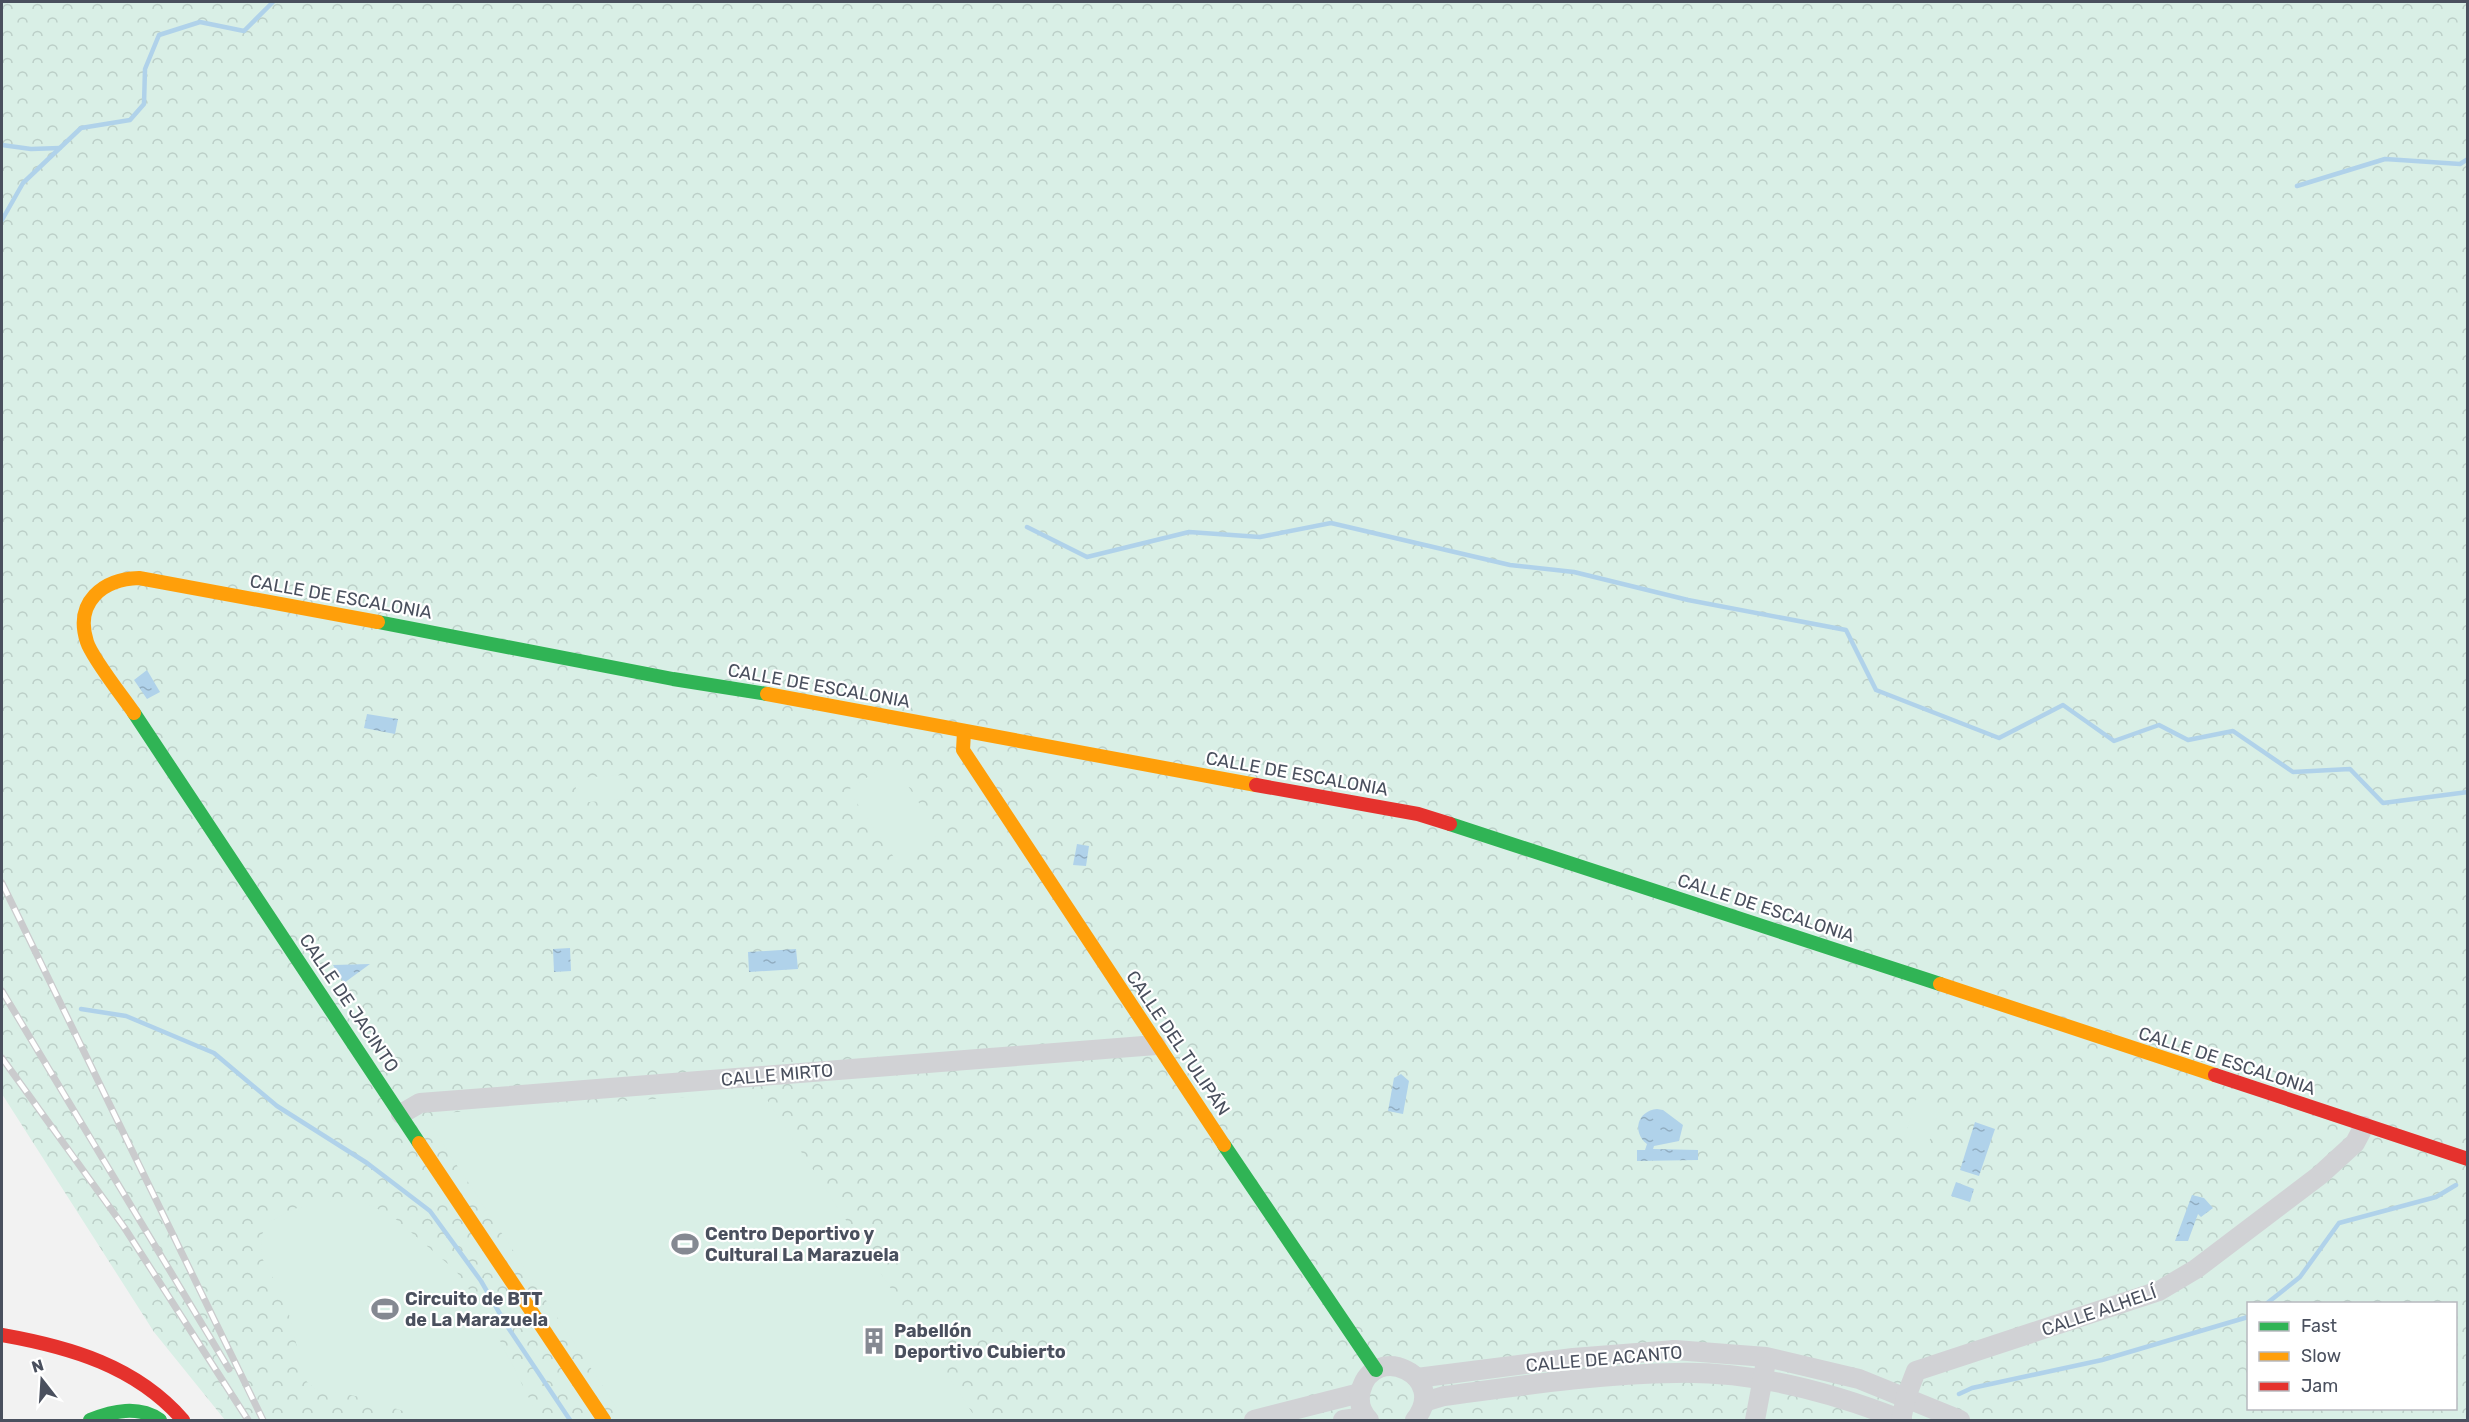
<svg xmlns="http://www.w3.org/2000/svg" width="2469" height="1422" viewBox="0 0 2469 1422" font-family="Rubik,sans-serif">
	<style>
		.park { fill: url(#park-crowns); fill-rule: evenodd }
		.garden { fill: #d9efe6 }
		.water { fill: url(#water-ripples) }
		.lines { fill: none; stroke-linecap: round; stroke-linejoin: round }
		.stream { stroke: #b0d2ea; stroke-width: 4.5 }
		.street { stroke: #d1d2d5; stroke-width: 20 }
		.fast { stroke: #30b455; stroke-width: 14 }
		.slow { stroke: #ff9f0a; stroke-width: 14 }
		.jam { stroke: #e5322d; stroke-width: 14 }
		.rail-casing { stroke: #cacbcd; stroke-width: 7 }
		.rail { stroke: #fff; stroke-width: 4.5; stroke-dasharray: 14; stroke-linecap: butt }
		.labels { text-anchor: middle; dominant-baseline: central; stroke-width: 4.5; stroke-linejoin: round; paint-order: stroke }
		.street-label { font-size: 18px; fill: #4a505e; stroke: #fff }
		.poi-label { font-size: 18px; font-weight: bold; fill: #4a505e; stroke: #fff; text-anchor: start }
	</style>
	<defs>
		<pattern id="park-crowns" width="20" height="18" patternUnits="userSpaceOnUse" patternTransform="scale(1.5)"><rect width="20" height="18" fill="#d9efe6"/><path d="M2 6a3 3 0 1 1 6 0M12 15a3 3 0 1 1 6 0" fill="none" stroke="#bccfc8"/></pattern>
		<pattern id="water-ripples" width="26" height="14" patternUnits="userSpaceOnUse" patternTransform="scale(1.5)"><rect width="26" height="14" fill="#b0d2ea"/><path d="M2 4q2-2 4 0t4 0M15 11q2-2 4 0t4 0" fill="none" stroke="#91adc1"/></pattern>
	</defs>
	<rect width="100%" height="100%" fill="#f2f2f2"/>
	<!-- park -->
	<path class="park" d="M2,2H2467V1420H225L154,1332L2,1094ZM2248,1304H2456V1408H2248Z"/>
	<!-- garden -->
	<g class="garden">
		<polygon points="892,761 939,834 898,863 848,790"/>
		<polygon points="624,775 626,799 577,803 575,778"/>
		<polygon points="762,1092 977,1420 625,1420 433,1129 435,1115 443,1113"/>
		<polygon points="1917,1097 1941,1104 1926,1152 1902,1144"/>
		<polygon points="331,1201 367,1204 391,1215 456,1271 487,1315 540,1420 418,1420 409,1413 361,1397 315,1389 305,1380 286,1302 262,1258 261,1236 269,1222 297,1208"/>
	</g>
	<!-- water -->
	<g class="water">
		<polygon points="147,670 160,692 147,699 134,680"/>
		<polygon points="367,714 398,719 395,734 364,728"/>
		<polygon points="1077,844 1089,846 1086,866 1073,865"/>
		<polygon points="570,948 571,971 554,972 553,949"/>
		<polygon points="796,949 798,969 749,972 748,952"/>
		<polygon points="370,964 344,983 333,965"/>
		<polygon points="1401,1074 1409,1081 1403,1114 1388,1111 1394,1078"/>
		<path d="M1657,1109L1663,1110L1683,1125L1679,1141L1654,1146L1653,1149L1698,1150V1160L1637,1161V1150H1645L1647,1144C1632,1132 1637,1111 1657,1109Z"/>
		<polygon points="1975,1122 1995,1129 1979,1176 1960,1170"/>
		<polygon points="1956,1182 1974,1189 1970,1202 1951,1196"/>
		<polygon points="2192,1195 2204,1198 2213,1208 2201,1217 2198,1214 2188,1241 2175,1241"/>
	</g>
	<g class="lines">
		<!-- stream -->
		<g class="stream">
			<polyline points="2,145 31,149 60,148"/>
			<polyline points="2297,186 2385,159 2460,164 2468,159"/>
			<polyline points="2,220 23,183 81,128 130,120 144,104 145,69 159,35 200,22 244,31 273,2"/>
			<polyline points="1027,527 1087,557 1189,532 1260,537 1331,523 1510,565 1574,572 1688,600 1846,630 1876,690 1999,738 2063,705 2114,741 2159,725 2188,740 2233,731 2293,772 2350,769 2383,803 2468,792"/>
			<polyline points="81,1009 126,1016 214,1053 277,1106 367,1163 430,1211 481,1281 507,1326 570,1420"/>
			<polyline points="2266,1304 2300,1277 2339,1223 2436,1197 2456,1185"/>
			<polyline points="1959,1394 1972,1388 2102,1360 2248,1317"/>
		</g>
		<!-- street -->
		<g class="street">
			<polyline points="401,1114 420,1103 1156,1045"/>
			<polyline points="1417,1378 1573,1358 1675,1350 1766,1357 1859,1379 1960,1420"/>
			<path d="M1424,1402L1444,1396C1520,1386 1598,1374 1676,1373C1753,1371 1831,1392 1902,1420"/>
			<polyline points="1254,1420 1360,1393"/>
			<polyline points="1343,1420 1365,1417"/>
			<path d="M1369,1420C1361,1412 1358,1401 1361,1390C1374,1341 1450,1376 1415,1420"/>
			<polyline points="1755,1420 1765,1367"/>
			<polyline points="1901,1420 1906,1397 1916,1371 2159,1291 2196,1269 2320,1175 2355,1143 2364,1126"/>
		</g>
		<!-- fast -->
		<g class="fast">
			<polyline points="378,622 673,679 767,694"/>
			<polyline points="134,713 419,1143"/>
			<polyline points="1450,824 1940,984"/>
			<polyline points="1224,1145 1376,1370"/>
			<path d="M90,1420C113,1411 138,1405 160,1420"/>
		</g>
		<!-- slow -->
		<g class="slow">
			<polyline points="767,694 1256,785"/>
			<path d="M134,713C123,697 92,658 87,642C74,602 103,579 139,578L378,622"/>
			<polyline points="964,732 963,750 1224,1145"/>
			<polyline points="1940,984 2215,1075"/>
			<polyline points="419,1143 604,1420"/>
		</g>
		<!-- jam -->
		<g class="jam">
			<polyline points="1256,785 1418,814 1450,824"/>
			<polyline points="2215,1075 2468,1159"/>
			<path d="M2,1335C70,1347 136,1366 183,1420"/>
		</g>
		<defs>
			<g id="rail">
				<polyline points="2,883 263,1420"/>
				<polyline points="2,991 229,1369"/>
				<polyline points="2,1058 124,1227 248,1420"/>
			</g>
		</defs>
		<!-- rail casing -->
		<use href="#rail" class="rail-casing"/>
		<!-- rail -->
		<use href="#rail" class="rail"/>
	</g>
	<!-- icons -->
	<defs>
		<symbol id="stadium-bare" viewBox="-9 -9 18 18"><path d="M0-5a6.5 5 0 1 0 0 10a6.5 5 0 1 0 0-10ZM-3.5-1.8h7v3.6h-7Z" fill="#858992" stroke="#fff" stroke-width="2.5" paint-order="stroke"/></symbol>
		<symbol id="building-bare" viewBox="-9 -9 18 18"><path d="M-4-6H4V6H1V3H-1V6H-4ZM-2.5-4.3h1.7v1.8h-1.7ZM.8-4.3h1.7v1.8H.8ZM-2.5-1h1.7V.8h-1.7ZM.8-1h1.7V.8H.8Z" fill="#858992" stroke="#fff" stroke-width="2.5" paint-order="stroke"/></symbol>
	</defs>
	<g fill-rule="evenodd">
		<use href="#stadium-bare" x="666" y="1225" width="38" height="38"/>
		<use href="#stadium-bare" x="366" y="1290" width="38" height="38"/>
		<use href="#building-bare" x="855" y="1322" width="38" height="38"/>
	</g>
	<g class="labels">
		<!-- street labels -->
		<g class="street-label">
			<text transform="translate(341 597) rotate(10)">CALLE DE ESCALONIA</text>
			<text transform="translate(819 686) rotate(10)">CALLE DE ESCALONIA</text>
			<text transform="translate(1297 774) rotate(10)">CALLE DE ESCALONIA</text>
			<text transform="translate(1766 908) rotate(18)">CALLE DE ESCALONIA</text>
			<text transform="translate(349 1003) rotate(56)">CALLE DE JACINTO</text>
			<text transform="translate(1178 1043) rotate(56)">CALLE DEL TULIPÁN</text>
			<text transform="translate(2227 1061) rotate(18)">CALLE DE ESCALONIA</text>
			<text transform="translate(777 1075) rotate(-5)">CALLE MIRTO</text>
			<text transform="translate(2099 1311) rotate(-19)">CALLE ALHELÍ</text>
			<text transform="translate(1604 1359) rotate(-5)">CALLE DE ACANTO</text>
		</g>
		<!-- poi labels -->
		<g class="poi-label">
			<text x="705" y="1234">Centro Deportivo y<tspan x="705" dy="21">Cultural La Marazuela</tspan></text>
			<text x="405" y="1299">Circuito de BTT<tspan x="405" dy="21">de La Marazuela</tspan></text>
			<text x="894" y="1331">Pabellón<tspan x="894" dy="21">Deportivo Cubierto</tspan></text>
		</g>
	</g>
	<!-- border -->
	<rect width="2469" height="1422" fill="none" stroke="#4a505e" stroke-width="6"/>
	<!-- legend -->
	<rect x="2247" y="1302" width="210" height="108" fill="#ffffff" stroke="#b7b9bf" stroke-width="1.5"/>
	<rect x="2259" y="1322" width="30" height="9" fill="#30b455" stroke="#b7b9bf" stroke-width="1.5"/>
	<text x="2301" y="1332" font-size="18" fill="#4a505e">Fast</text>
	<rect x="2259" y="1352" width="30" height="9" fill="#ff9f0a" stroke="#b7b9bf" stroke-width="1.5"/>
	<text x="2301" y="1362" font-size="18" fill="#4a505e">Slow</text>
	<rect x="2259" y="1382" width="30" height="9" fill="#e5322d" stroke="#b7b9bf" stroke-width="1.5"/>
	<text x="2301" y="1392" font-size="18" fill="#4a505e">Jam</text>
	<!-- north arrow -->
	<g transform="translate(42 1380) rotate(343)" stroke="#ffffff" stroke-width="4.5" paint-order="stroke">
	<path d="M0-4.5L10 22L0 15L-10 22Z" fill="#4a505e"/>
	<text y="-9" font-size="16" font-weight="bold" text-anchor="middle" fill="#4a505e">N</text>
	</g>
</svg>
